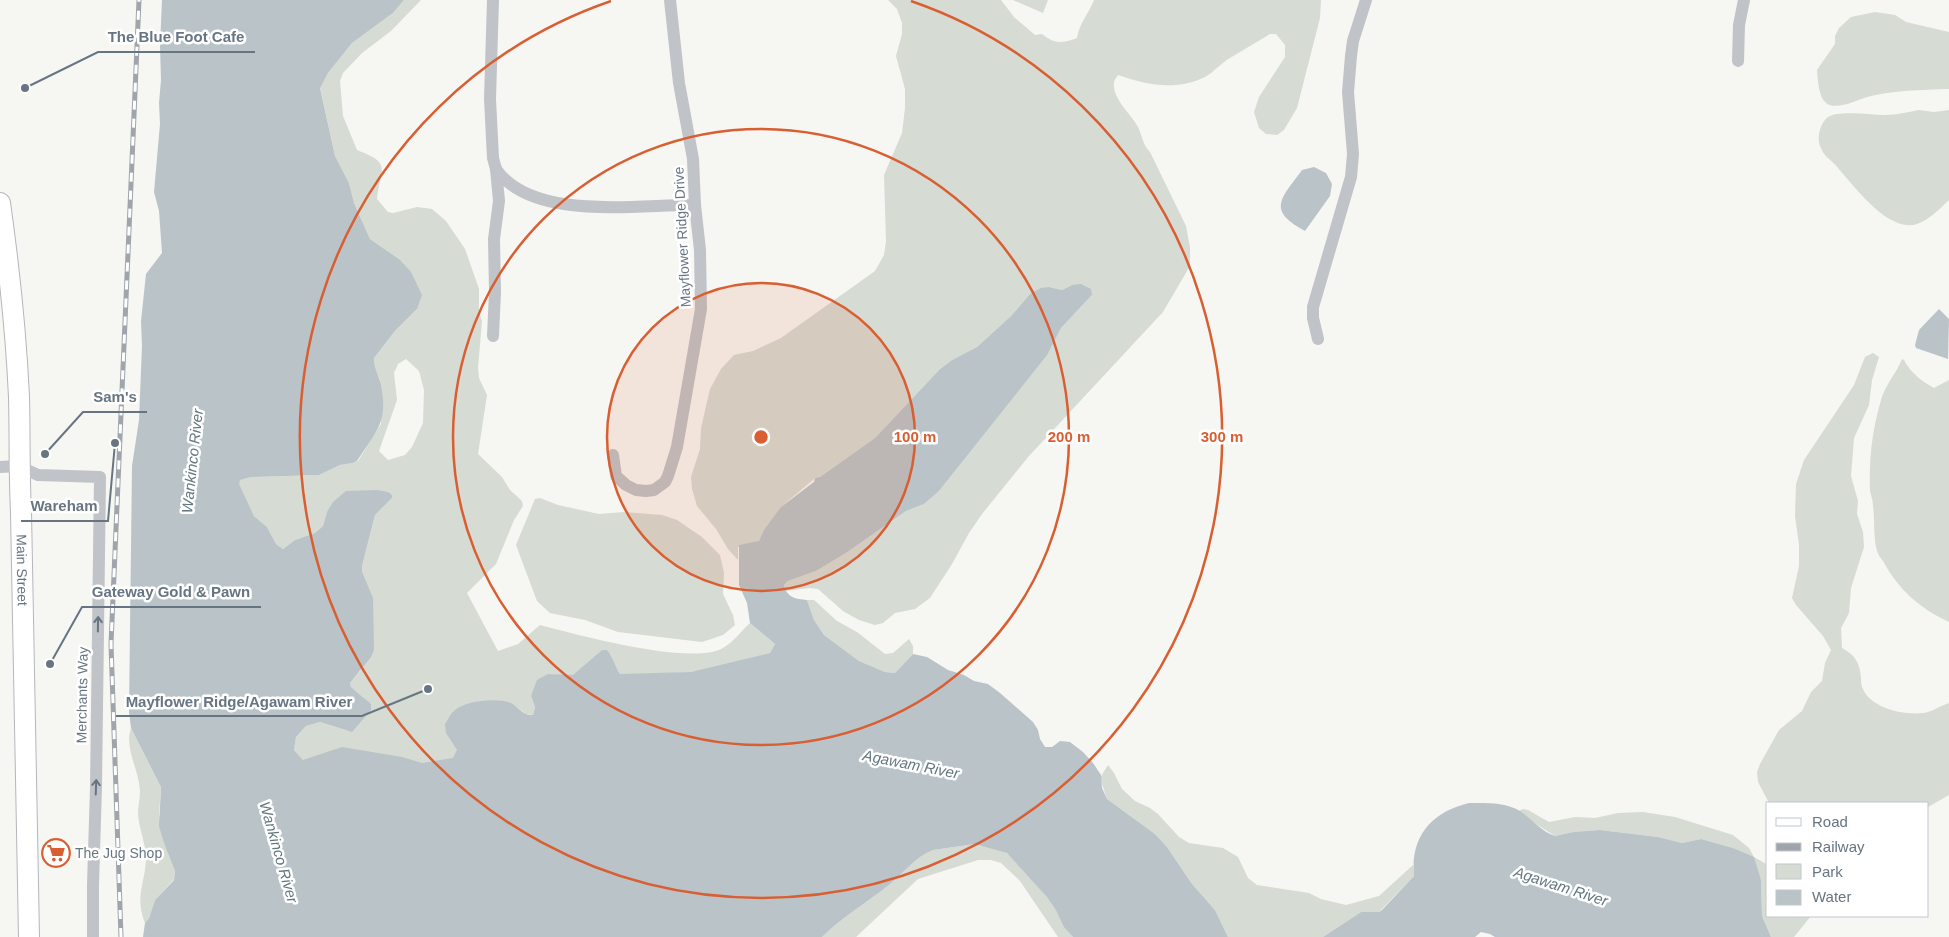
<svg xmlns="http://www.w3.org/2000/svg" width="1949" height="937" viewBox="0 0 1949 937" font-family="Helvetica,sans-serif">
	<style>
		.green { fill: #d6dbd3; fill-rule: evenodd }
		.water { fill: #b9c3c8 }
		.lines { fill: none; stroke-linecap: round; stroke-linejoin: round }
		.primary-casing { stroke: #b3b7bb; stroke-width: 22 }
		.minor { stroke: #c0c3c7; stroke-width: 12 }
		.primary { stroke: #fff; stroke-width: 20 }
		.rail-casing { stroke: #9fa5ab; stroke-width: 5 }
		.rail { stroke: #fff; stroke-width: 3; stroke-dasharray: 9; stroke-linecap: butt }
		.oneway { stroke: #677583 }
		.ring { fill: none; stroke: #d95e31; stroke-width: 2.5 }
		.labels { text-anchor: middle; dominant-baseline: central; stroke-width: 5; stroke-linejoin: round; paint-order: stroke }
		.street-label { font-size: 14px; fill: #677583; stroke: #fff }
		.poi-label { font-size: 14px; fill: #677583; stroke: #fff; text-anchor: start }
		.water-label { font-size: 15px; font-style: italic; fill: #63777f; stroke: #fff }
		.centre { fill: #d95e31; stroke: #fff; stroke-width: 2.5 }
		.ring-label { font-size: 15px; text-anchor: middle; font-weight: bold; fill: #d95e31; stroke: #fff; stroke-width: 5; stroke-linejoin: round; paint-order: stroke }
		.leader { fill: none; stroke: #677583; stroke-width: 2 }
		.callout-dot { fill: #677583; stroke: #fff; stroke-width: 2 }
		.callout-label { font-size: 15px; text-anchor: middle; font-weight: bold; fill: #677583; stroke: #fff; stroke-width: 5; stroke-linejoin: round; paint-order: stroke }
	</style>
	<rect width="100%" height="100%" fill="#f6f6f3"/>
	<!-- green -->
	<g class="green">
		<path d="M404,0H421L391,31L362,53L343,73L340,81L343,116L357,150C393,164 380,167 377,199L388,212L393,213L417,207L432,209L446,221L465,249L479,289V312L482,321L478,368L479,378L487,395L478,454L502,477L510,490L522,501L523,506L514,520L496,564L467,593L498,651L518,644L540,625C578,635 689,665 721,649C732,644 741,631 750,623L775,644L770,653C746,660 714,670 690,672C667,674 643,674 620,674L613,664L611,655L602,650L573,676L548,674L531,696L535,707L533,715L526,714L513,704L462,770L303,760L294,750L296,737L306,726L320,722L349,731L363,697L351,687L350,683L362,669V566L375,515L392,498L327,512L323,526L315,533L295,540L283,549L276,544L267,527L254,516L238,484L239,480L251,477L319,475L340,465L353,463L358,461L381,424L380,379L373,364L374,358L395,331L417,309L399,259L370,239L354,203L349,183L335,156L320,87L328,73L352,43L393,13ZM406,359L419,371L424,390L423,423L412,447L405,455L388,460L379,451L397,400L394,373L398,364Z"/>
		<path d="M888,0H1001L1014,17L1035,35L1042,34C1055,44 1061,44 1077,38C1079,24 1089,13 1094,0H1321L1320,18L1297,108L1284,130L1277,135L1266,134L1259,128L1254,112L1259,97L1285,57V45L1276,34H1270C1257,42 1243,50 1230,58C1221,63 1214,72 1205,77C1177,91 1146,85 1118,75C1116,78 1113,81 1114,86C1114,100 1131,114 1138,127C1142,136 1143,145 1150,152L1186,226L1190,248V266L1163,312L1029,456L982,514L969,533L952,564L930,598L915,609L895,613L883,623L875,625L859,620L843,611L818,589L809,588L786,591L784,585L788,581L816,571L846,553L906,511L924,504L939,491L1046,355L1061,328L1092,295L1072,285L1062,290L1049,287L1030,294L1011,316L977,347L952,360L940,369L875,438L820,477L815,478L781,507L759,541L738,547V560L728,549L716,529L697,506L692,489L691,477L700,449L701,428L710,389L721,369L734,355L753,351L781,338L875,271L884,255L886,241L884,175L902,133L905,108V89L896,56L902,34V23L897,9Z"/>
		<polygon points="1013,0 1048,0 1043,13"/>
		<path d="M1875,12L1895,15L1906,22L1949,32V89C1922,90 1893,90 1867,97C1857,100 1836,111 1826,103C1818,96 1818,79 1817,70L1835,44V36L1839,28L1851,17Z"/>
		<path d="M1919,110L1934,112L1949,110V200C1940,209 1925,224 1912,225C1885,228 1854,186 1838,168C1833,161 1824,157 1821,148C1816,139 1820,123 1828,117C1839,110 1871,115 1885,115C1896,115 1908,112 1919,110Z"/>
		<path d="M1873,353L1879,357L1872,380L1869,405L1854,438L1851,476L1858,501L1857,514L1863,532L1864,547L1851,588L1849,613L1841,628L1842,648C1855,655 1860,663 1861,678C1861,682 1861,686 1863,689C1871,709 1909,717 1928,712C1935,710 1942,705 1949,703V795L1928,807V803H1769L1758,782L1757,772L1760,764L1779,730L1802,711L1811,692L1822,681L1825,663L1831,650L1823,636L1796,605L1792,598L1799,566V545L1795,516L1796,484L1804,460L1854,385L1865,357Z"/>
		<path d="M1902,359L1904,360C1911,373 1921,381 1934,388L1949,380V622C1920,609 1898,589 1883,561C1881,558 1878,555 1877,551C1873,537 1875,520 1873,506C1873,500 1871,496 1870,491C1869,457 1872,432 1881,400C1885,385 1896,374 1902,359Z"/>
		<polygon points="540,498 558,505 599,514 624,512 662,515 677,520 702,537 720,555 724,573 723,594 733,615 735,625 723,635 702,642 618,632 585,620 550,613 537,601 516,545 535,499"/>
		<polygon points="807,600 814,600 837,621 857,632 885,654 893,653 909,639 913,646 913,654 895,673 885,672 859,661 824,635 814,620"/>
		<path d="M131,728L161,787L159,814L165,846L175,871L174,879L155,900L149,918L145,923C134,895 146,883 146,856C145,842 139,828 138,814C138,806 140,799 140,791C139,769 124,749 131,728Z"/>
		<polygon points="1108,765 1114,773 1122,789 1135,801 1150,808 1158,814 1179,837 1189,843 1223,848 1238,857 1248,878 1257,885 1309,893 1321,899 1346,905 1379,896 1413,865 1414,876 1379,912 1361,912 1323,937 1228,937 1215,910 1192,884 1167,847 1155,834 1107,799 1100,778"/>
		<polygon points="1523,809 1528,810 1549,822 1575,817 1595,818 1618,813 1643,812 1675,817 1733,835 1749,848 1754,857 1768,865 1768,916 1811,916 1794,937 1771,937 1762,916 1761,880 1748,856 1733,848 1701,839 1682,843 1658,837 1600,830 1573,832 1555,836 1536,824 1519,811"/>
		<path d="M975,844C985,847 999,847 1008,854C1019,861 1047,896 1055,907C1062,919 1062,925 1073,937H1058L1020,881L1001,863L991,860H978L918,879L856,937H822C842,917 868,902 890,884C905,872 915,857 933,850Z"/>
	</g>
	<!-- water -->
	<g class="water">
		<path d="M162,0H404L393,13L352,43L328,73L320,88L335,156L349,183L354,203L370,239L399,259L411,272L422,295L417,309L395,331L374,358C373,367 378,373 380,381C389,421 378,429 357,461L353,463L340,465L319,475L251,477L240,480L239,484L254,516L267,527L276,544L283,549L295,540L315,533L323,526L327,512L333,502L346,491L377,490L388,492L392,495V498L375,515L362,566V572L373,598L374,650L371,657L350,683L351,687L371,704V710L352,732L320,722L306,726L296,737L294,750L303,760L342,747L402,757L422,763L453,758L457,750L446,733L445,724C448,720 450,714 454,711C465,700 500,697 513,704C520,709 524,716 533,715L535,707L531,696L537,680L548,674L573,675L602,650H607C613,657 615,667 620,674L691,672L770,653L775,644L750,623L747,603L739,585V545L759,541L764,530L781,507L814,482L815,478L820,477L875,438L940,369L952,360L977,347L1011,316L1030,294L1041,288L1049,287L1062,290L1072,285L1081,284L1091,289L1092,295L1061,328L1047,355L939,491L924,504L906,511L846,553L816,571L788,581L784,585C787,598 796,599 807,600L814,620L824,635L859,661L885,672L895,673L913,654L927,657L948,670L964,675L974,681L988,684L1000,693L1033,722L1038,730L1040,739L1045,747H1052L1060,741L1070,742L1083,752L1093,763L1101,775L1102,788L1107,799L1155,834L1167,847L1192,884L1215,910L1228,937H1073L1064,927L1056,910L1047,897L1007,853L975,844L933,850C915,857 905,872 890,884C868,902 842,917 822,937H143L145,923L149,918L155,900L174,880L175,871L165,846L159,826L161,787L131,728L129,712L132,466L139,420L142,346L141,321L146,274L162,253L159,211L154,192L160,124L159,103L161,80L160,46Z"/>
		<path d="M1314,167L1326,173L1332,184L1330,196L1305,231C1266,210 1281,199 1302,170Z"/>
		<polygon points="1939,309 1949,319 1948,359 1916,348 1915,345 1919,330"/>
		<path d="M1469,803C1486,803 1505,802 1520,811C1532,819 1541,831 1555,836L1573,832L1600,830L1658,837L1682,843L1701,839L1733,848L1754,857L1761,880L1762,916L1771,937H1495L1490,934L1481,932L1475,937H1323L1361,912H1379L1382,910L1414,876C1410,836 1432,812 1469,803Z"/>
	</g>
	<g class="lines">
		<defs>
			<g id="primary">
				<path id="s1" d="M0,203C9,267 16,332 19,397C20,435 19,473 21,512L29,937"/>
			</g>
		</defs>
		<!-- primary casing -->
		<use href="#primary" class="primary-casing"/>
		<!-- minor -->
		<g class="minor">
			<polyline points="493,0 490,99 493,158 496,169 499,201 494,239 495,292 493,336"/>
			<polyline points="1738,61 1739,25 1744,0"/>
			<path d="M496,169C532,222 639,204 695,205"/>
			<polyline points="1318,339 1313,318 1313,307 1351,177 1353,154 1348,92 1351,56 1353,41 1366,0"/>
			<polyline points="613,455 616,476 626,485 636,490 646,491 654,490 665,482 668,476 677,447 701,309 700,250 695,205 693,159 679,83 670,0"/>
			<polyline points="0,467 18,466 38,475 100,477 96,787 93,885 93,937"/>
		</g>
		<!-- primary -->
		<use href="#primary" class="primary"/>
		<defs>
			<polyline id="rail" points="121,937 111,644 139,0"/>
		</defs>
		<!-- rail casing -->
		<use href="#rail" class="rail-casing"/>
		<!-- rail -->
		<use href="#rail" class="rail"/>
	</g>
	<!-- one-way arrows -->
	<defs><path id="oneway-shaft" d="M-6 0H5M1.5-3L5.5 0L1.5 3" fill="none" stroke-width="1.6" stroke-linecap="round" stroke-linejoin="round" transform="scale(1.25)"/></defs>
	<g class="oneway">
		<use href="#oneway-shaft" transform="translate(98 624) rotate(-89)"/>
		<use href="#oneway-shaft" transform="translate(96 787) rotate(-88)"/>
	</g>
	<!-- distance rings -->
	<circle cx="761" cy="437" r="154" fill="#d95e31" fill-opacity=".12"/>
	<g class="ring">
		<circle cx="761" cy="437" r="154"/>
		<circle cx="761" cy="437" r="308"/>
		<path d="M911 1A461 461 0 1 1 611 1"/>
	</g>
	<!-- icons -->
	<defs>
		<symbol id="supermarket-ring" viewBox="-11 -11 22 22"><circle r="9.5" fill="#fff" stroke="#d95e31" stroke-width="1.5"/><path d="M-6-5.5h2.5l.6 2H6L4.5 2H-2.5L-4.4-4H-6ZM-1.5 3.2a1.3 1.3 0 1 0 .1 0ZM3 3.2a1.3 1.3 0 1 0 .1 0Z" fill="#d95e31"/></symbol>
	</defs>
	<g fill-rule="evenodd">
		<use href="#supermarket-ring" x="40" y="837" width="32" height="32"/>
	</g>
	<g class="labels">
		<!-- street labels -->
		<g class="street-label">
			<text transform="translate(682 237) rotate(-93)">Mayflower Ridge Drive</text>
			<text stroke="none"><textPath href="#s1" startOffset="368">Main Street</textPath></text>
			<text transform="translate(82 695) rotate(-89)">Merchants Way</text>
		</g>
		<!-- poi labels -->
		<g class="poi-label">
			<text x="75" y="853">The Jug Shop</text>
		</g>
		<!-- water labels -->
		<g class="water-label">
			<text transform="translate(192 461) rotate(-84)">Wankinco River</text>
			<text transform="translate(911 764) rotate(11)">Agawam River</text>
			<text transform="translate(279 852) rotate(74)">Wankinco River</text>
			<text transform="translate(1561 886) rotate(18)">Agawam River</text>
		</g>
	</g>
	<circle cx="761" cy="437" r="8" class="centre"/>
	<g class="ring-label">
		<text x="915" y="442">100 m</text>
		<text x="1069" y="442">200 m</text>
		<text x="1222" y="442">300 m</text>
	</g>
	<!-- callouts -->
	<path class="leader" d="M25 88L98 52H255M45 454L83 412H147M115 443L108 521H21M50 664L82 607H261M428 689L362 716H116"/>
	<g class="callout-dot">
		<circle cx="25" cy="88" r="5"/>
		<circle cx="45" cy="454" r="5"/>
		<circle cx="115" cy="443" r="5"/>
		<circle cx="50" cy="664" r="5"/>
		<circle cx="428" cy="689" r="5"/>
	</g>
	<g class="callout-label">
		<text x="176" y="42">The Blue Foot Cafe</text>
		<text x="115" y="402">Sam's</text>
		<text x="64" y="511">Wareham</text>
		<text x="171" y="597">Gateway Gold &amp; Pawn</text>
		<text x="239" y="707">Mayflower Ridge/Agawam River</text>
	</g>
	<!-- legend -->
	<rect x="1766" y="802" width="162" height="115" fill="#ffffff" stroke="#c2c8cd"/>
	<rect x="1776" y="818" width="25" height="8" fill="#ffffff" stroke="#c2c8cd"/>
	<text x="1812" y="827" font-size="15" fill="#677583">Road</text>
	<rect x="1776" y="843" width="25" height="8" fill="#9fa5ab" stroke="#c2c8cd"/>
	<text x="1812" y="852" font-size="15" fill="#677583">Railway</text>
	<rect x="1776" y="864" width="25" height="15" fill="#d6dbd3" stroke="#c2c8cd"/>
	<text x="1812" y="877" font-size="15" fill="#677583">Park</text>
	<rect x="1776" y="890" width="25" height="15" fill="#b9c3c8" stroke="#c2c8cd"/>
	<text x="1812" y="902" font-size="15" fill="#677583">Water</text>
</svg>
